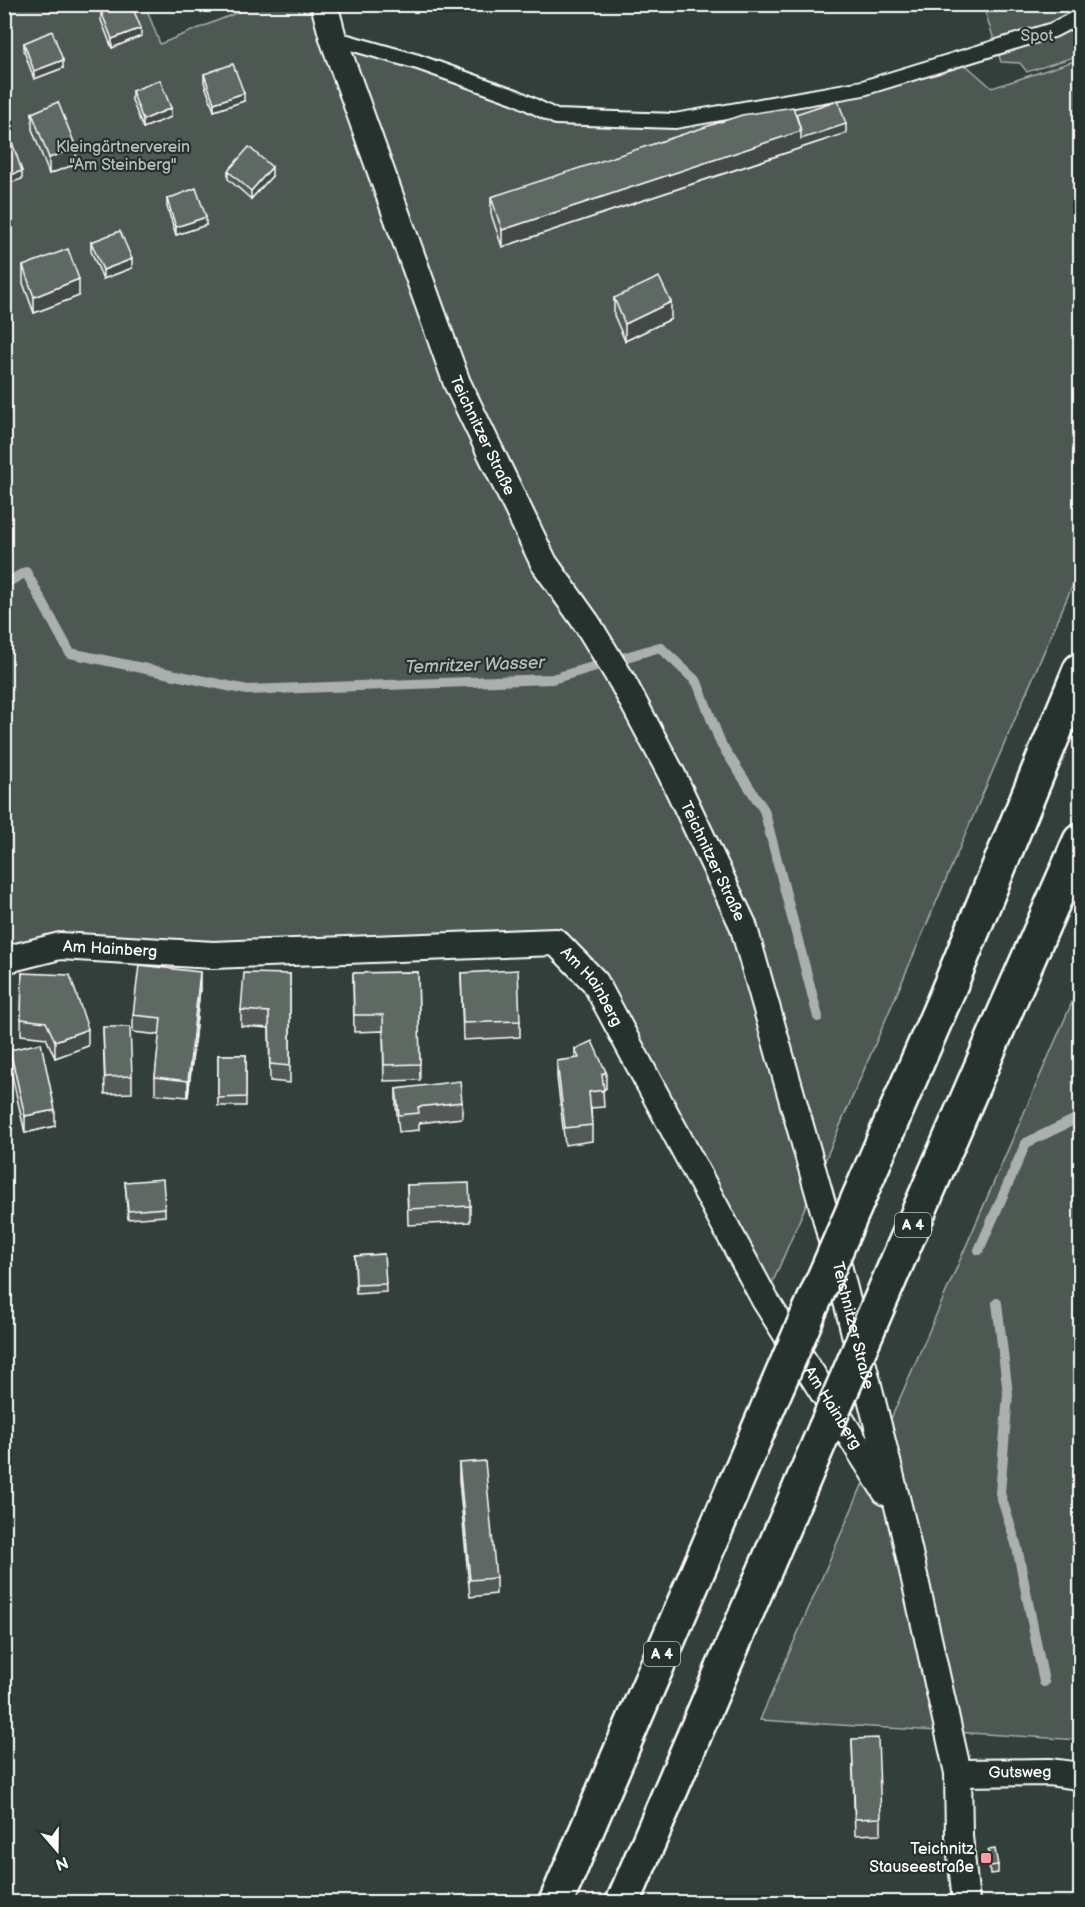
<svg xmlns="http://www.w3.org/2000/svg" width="1085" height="1907" viewBox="0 0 1085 1907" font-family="'Balsamiq Sans',sans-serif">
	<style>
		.green { fill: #4d5853; stroke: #a6aca9; stroke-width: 1.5 }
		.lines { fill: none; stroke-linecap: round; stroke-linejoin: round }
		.stream { stroke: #abb0ae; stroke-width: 10 }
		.lane-casing { stroke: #fff; stroke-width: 18 }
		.street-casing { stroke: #fff; stroke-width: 30 }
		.highway-casing { stroke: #fff; stroke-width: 38 }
		.lane { stroke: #26332d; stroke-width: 14 }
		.street { stroke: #26332d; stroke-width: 26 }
		.highway { stroke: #26332d; stroke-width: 33 }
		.highway-bridge-casing { stroke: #fff; stroke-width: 38; stroke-linecap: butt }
		.highway-bridge { stroke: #26332d; stroke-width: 33 }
		.wall { fill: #525a56; stroke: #fff; stroke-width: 1.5 }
		.shaded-wall { fill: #424a46; stroke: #fff; stroke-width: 1.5 }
		.building { fill: #5f6964; stroke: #fff; stroke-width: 1.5 }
		.poi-dot { fill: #ff9aa2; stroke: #26332d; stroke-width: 2 }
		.labels { text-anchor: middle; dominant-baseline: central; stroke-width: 4.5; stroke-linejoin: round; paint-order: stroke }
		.shield { fill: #26332d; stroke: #bec2c0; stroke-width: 1.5 }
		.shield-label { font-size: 15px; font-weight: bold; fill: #fff }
		.park-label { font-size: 16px; fill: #b8bcba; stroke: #26332d }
		.street-label { font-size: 16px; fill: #fff; stroke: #26332d }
		.poi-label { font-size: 16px; fill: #fff; stroke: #26332d; text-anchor: end }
		.water-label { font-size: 18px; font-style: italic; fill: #b9bdbc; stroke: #26332d }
	</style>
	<rect width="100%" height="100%" fill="#333f3a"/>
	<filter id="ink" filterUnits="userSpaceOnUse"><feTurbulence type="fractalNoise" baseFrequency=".0167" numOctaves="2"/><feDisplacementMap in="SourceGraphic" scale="12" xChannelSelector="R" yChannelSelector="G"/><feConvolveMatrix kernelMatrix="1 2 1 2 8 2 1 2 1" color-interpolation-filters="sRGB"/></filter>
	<g filter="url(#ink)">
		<!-- green -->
		<g class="green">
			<polygon points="4,5 145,5 160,44 241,11 239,5 324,5 333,38 556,117 675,121 863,88 959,59 992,88 1080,59 1080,568 765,1300 595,982 556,942 5,960"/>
			<polygon points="983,5 1080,5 1080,55 1027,72 1020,63 1001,62"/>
			<polygon points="1080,984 1080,1740 760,1720"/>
		</g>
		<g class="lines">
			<!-- stream -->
			<g class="stream">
				<polyline points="4,584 26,572 70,653 247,690 552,679 660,647 697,682 721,744 764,810 818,1017"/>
				<polyline points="979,1250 1026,1143 1080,1117"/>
				<polyline points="997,1303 1008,1394 1000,1493 1017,1547 1044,1682"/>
			</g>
			<defs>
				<polyline id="lane" points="333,38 418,62 516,97 556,117 675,121 863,88 1053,30 1080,16"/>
				<g id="street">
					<path id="s1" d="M324,4L333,38L457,383L544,563L588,625L622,681L671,773L743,925L827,1221L903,1526L958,1773L959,1836L966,1902"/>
					<path id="s2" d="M4,960L60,946L213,955L556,942L595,982L765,1300L886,1492"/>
					<path id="s3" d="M958,1773L1049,1772L1080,1776"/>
				</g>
				<g id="highway">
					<polyline points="945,998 1080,670"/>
					<polyline points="1001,1021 1080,841"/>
					<polyline points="556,1902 769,1405"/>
					<polyline points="623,1902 825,1429"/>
				</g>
			</defs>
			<!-- lane casing -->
			<use href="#lane" class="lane-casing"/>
			<!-- street casing -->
			<use href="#street" class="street-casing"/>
			<!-- highway casing -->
			<use href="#highway" class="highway-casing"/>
			<!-- lane -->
			<use href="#lane" class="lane"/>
			<!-- street -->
			<use href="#street" class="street"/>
			<!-- highway -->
			<use href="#highway" class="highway"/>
			<defs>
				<g id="highway-bridge">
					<polyline points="769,1405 945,998"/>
					<polyline points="825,1429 1001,1021"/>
				</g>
			</defs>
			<!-- highway-bridge casing -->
			<use href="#highway-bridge" class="highway-bridge-casing"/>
			<!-- highway-bridge -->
			<use href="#highway-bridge" class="highway-bridge"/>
		</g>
		<!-- wall -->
		<g class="wall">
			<polygon points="101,11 141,36 112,48 101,20"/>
			<polygon points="24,43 63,68 34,79 24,51"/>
			<polygon points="204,74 244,101 214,111 204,82"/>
			<polygon points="132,91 171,117 143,128 132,100"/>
			<polygon points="32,113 76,164 49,174 32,129"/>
			<polygon points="796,114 846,133 502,247 491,214 491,197"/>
			<polygon points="228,171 272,176 251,199 228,179"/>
			<polygon points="167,199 206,225 176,235 167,207"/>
			<polygon points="91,242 132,268 103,279 91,251"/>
			<polygon points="23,266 79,296 34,313 23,283"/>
			<polygon points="614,298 671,319 625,341 614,315"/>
			<polygon points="418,972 420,1080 384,1081 383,1031 354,1032 353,973"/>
			<polygon points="22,973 88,1046 55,1058 46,1038 21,1035"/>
			<polygon points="461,973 520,1021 520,1037 463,1040"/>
			<polygon points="290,974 290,1083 270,1081 269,1028 241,1026 241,1010"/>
			<polygon points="200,989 188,1097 155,1094 155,1077 160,1035 133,1032 133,1015"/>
			<polygon points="103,1027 132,1076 132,1093 105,1094"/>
			<polygon points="575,1049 606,1088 603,1090 604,1107 591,1108 592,1125 592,1141 565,1145 557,1077 557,1061 575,1059"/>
			<polygon points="10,1050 55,1126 25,1133 10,1067"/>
			<rect x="218" y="1055" width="28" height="51"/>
			<polygon points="396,1089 462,1102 462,1118 419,1123 419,1130 399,1132 396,1105"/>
			<polygon points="125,1182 165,1208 165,1216 128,1219"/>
			<polygon points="407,1185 470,1206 470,1222 408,1225"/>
			<polygon points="384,1254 386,1292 356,1294 355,1256"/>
			<polygon points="459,1463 496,1578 496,1594 470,1597 459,1480"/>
			<polygon points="852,1739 881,1818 881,1834 855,1835"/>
			<polygon points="988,1850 998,1865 998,1873 990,1874"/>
		</g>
		<!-- shaded-wall -->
		<g class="shaded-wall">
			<polygon points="141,28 141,36 112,48 112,39"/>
			<polygon points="63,60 63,68 34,79 34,71"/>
			<polygon points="244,93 244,101 214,111 214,103"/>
			<polygon points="171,108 171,117 143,128 143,120"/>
			<polygon points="846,124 846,133 502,247 502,230 801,131"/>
			<polygon points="76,147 76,164 49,174 49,158"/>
			<polygon points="272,167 272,176 251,199 251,191"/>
			<polygon points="22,171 22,179 4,185 4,177"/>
			<polygon points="206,217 206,225 176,235 176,227"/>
			<polygon points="132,259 132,268 103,279 103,270"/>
			<polygon points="79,279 79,296 34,313 34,297"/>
			<polygon points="671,302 671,319 625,341 625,324"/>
			<polygon points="200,972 200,989 188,1097 188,1081"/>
			<polygon points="88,1029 88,1046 55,1058 55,1041"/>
			<polygon points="606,1072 606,1088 602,1091 602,1074"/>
			<polygon points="55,1110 55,1126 25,1133 25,1116"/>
		</g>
		<!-- building -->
		<g class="building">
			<polygon points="117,4 131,4 141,28 112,39 101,11"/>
			<polygon points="52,31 63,60 34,71 24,43"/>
			<polygon points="233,64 244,93 214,103 204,74"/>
			<polygon points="160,80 171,108 143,120 132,91"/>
			<polygon points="838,100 846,124 801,139 801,131 796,114"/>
			<polygon points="58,102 76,147 49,158 32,113"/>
			<polygon points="793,107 801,131 502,230 491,197 742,115"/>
			<polygon points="12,142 22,171 4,177 4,144"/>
			<polygon points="249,147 272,167 251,191 228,171"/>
			<polygon points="196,188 206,217 176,227 167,199"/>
			<polygon points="120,231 132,259 103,270 91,242"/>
			<polygon points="68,249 79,279 34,297 23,266"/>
			<polygon points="659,277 671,302 625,324 614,298"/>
			<polygon points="139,965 200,972 188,1081 155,1077 161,1018 133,1015"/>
			<polygon points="518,970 520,1021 463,1023 461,973"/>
			<polygon points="418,972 420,1064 384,1065 383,1015 354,1015 353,973"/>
			<polygon points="22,973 70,975 88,1029 55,1041 46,1022 21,1019"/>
			<polygon points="244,973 290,974 290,1066 270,1064 269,1012 241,1010"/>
			<polygon points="103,1027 130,1027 132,1076 105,1077"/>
			<polygon points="592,1041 606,1072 602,1074 604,1090 589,1092 592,1125 565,1128 557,1061 579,1058 575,1049"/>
			<polygon points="41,1043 55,1110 25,1116 10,1050"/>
			<polygon points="218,1055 246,1055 246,1097 218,1098"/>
			<polygon points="460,1081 462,1102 418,1107 419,1113 399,1115 396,1089"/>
			<polygon points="163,1179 165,1208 128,1211 125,1182"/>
			<polygon points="469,1183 470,1206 408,1209 407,1185"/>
			<polygon points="384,1254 386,1284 356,1285 355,1256"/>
			<polygon points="485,1461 496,1578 470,1580 459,1463"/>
			<polygon points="878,1738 881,1818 855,1819 852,1739"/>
			<polygon points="995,1849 998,1865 990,1866 988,1850"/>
		</g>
	</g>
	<!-- markers -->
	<rect class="poi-dot" x="980" y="1852" width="12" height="12" rx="3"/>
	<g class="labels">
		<!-- shield labels -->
		<g class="shield">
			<rect x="895" y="1213" width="36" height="24" rx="4.5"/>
			<rect x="644" y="1642" width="36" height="24" rx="4.5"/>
		</g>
		<g class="shield-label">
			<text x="913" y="1225">A 4</text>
			<text x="662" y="1654">A 4</text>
		</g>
		<!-- park labels -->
		<g class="park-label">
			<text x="1037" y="36">Spot</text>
			<text x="123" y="147">Kleingärtnerverein<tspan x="123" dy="18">"Am Steinberg"</tspan></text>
		</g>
		<!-- street labels -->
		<g class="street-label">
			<text stroke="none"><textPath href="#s1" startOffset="460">Teichnitzer Straße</textPath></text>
			<text stroke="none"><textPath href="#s1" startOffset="945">Teichnitzer Straße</textPath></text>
			<text stroke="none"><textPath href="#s2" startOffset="108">Am Hainberg</textPath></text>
			<text stroke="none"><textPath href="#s2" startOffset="612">Am Hainberg</textPath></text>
			<text stroke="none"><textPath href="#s1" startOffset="1431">Teichnitzer Straße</textPath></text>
			<text stroke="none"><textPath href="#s2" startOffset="1098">Am Hainberg</textPath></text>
			<text stroke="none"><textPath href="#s3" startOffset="62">Gutsweg</textPath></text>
		</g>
		<!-- poi labels -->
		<g class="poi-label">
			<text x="974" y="1849">Teichnitz<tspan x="974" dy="18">Stauseestraße</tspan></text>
		</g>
		<!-- water labels -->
		<g class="water-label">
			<text transform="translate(475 665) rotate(-2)">Temritzer Wasser</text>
		</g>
	</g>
	<!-- margin -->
	<rect width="1085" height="1907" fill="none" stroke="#26332d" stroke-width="24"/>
	<rect x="12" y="12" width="1061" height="1883" fill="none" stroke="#fff" stroke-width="2" filter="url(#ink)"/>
	<!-- north arrow -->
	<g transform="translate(57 1850) rotate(160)" stroke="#26332d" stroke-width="4.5" paint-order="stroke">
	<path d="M0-4.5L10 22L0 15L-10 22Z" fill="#ffffff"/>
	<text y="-9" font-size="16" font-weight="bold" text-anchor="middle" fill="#ffffff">N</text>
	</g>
</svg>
